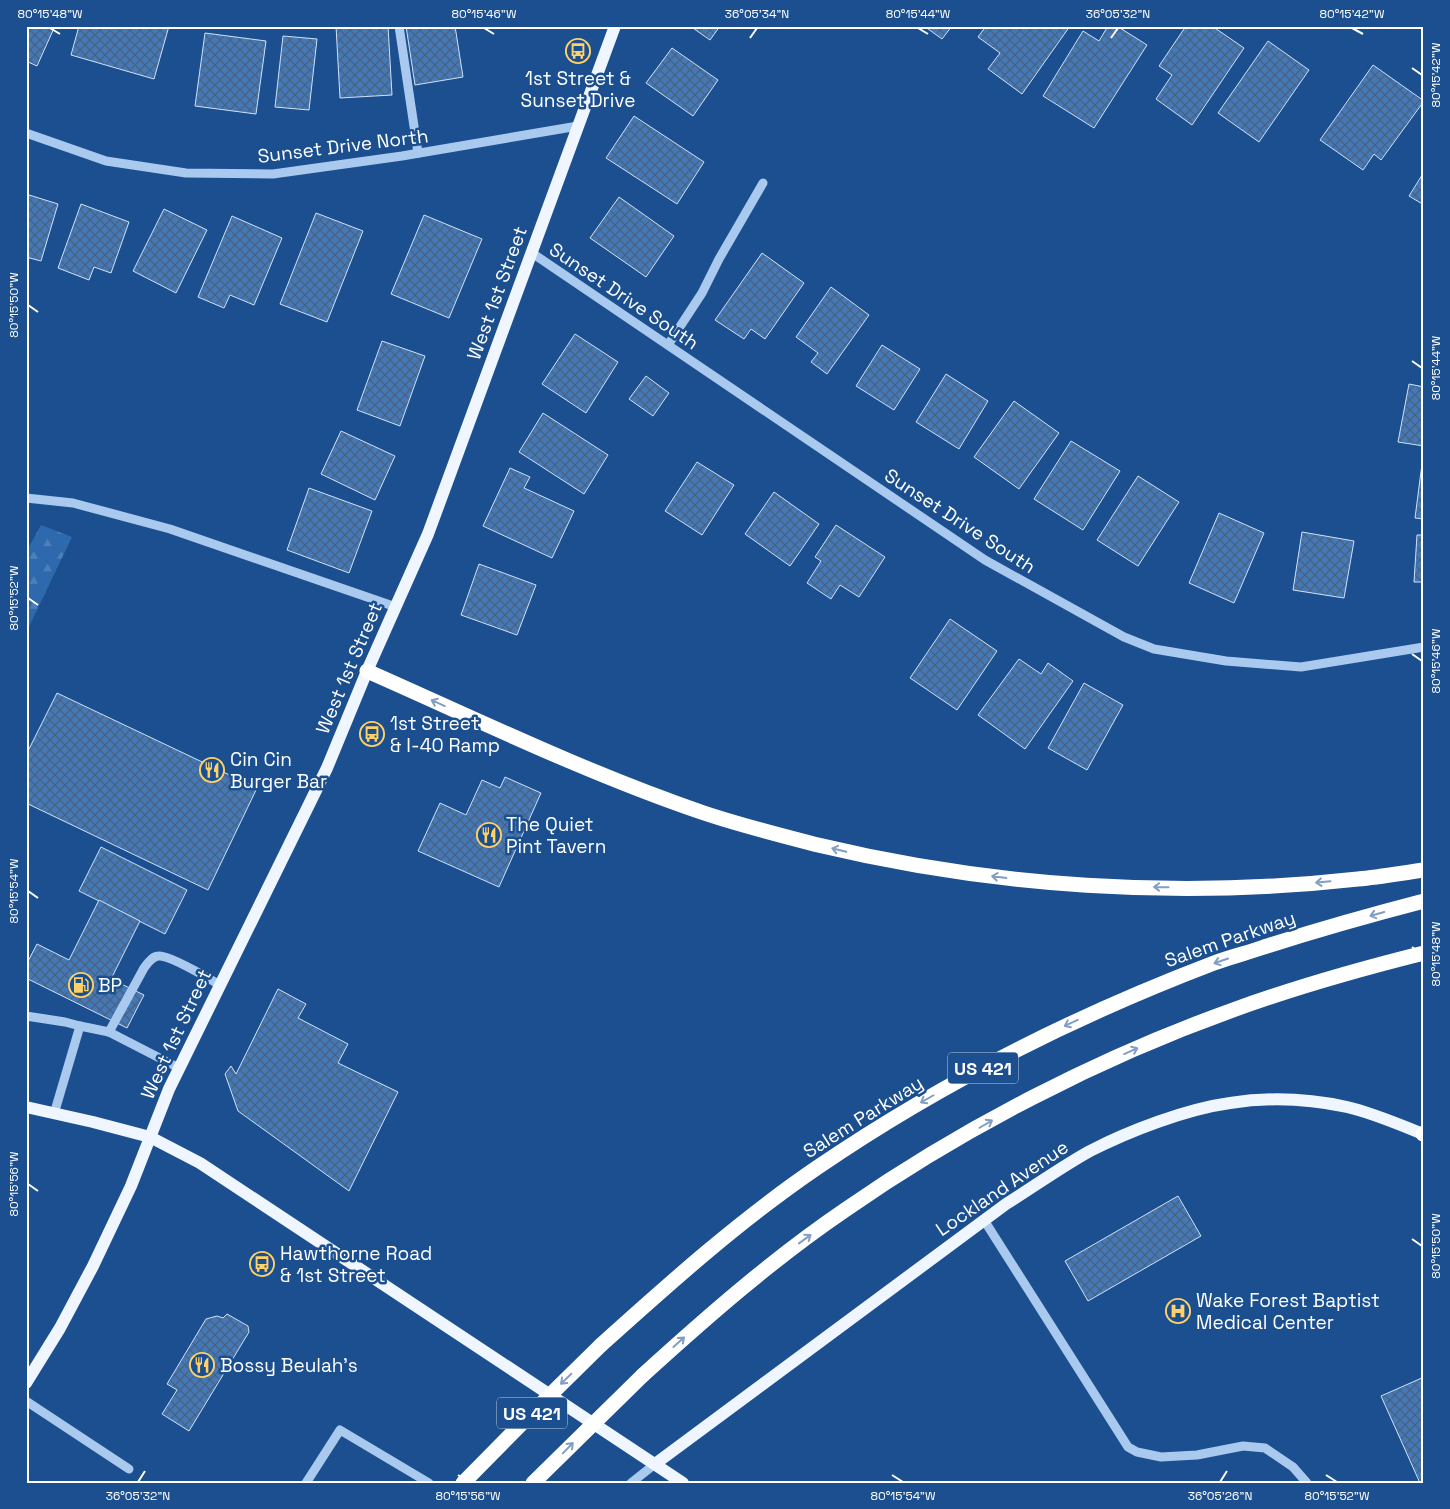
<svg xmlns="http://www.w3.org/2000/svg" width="1450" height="1509" viewBox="0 0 1450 1509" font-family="'Space Grotesk',sans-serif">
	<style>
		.forest { fill: url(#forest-firs) }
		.building { fill: url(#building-cross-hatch); stroke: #cfe3fa }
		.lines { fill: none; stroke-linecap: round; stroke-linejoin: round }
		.minor { stroke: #a9c9ee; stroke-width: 9 }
		.major { stroke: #f0f6ff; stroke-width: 12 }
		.highway { stroke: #fff; stroke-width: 15 }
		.highway-bridge { stroke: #fff; stroke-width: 15 }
		.oneway { stroke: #829ec1 }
		.ticks { fill: none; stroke: #fff; stroke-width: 2 }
		.labels { text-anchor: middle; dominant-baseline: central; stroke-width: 5; stroke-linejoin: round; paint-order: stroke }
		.shield { fill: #1b4f8f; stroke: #bbcadd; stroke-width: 1 }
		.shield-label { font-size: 18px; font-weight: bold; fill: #fff }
		.poi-label { font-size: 19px; fill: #fff; stroke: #1b4f8f; text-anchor: start }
		.street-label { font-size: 19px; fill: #fff; stroke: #1b4f8f }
		.neatline { fill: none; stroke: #fff; stroke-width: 2 }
		.ticks-label { font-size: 12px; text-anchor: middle; fill: #fff }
	</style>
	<defs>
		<pattern id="forest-firs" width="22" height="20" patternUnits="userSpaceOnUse" patternTransform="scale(1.25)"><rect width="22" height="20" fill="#2e69ad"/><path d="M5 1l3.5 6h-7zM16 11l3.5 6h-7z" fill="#4d80b9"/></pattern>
		<pattern id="building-cross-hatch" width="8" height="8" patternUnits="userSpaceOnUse" patternTransform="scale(1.25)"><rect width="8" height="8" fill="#4478b7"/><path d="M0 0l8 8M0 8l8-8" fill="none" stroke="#486282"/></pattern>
	</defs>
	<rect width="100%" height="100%" fill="#1b4f8f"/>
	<!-- forest -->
	<polygon class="forest" points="41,525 72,537 26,633 26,552"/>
	<!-- building -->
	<g class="building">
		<polygon points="26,26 55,26 37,66 26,61"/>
		<polygon points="79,26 101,26 111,29 111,26 169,26 154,79 71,55"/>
		<polygon points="336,26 388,26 392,95 340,98"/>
		<polygon points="406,26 455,26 463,77 415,85"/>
		<polygon points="690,26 720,26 710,40"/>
		<polygon points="924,26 952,26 942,39"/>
		<polygon points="986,26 1070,26 1022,94 988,69 1000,53 978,37"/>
		<polygon points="1108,26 1117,26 1147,45 1094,128 1043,96 1083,31 1099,41"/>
		<polygon points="1186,26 1212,26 1244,48 1192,125 1156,99 1172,75 1159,66"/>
		<polygon points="205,33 266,41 256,114 195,106"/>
		<polygon points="283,36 317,39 309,110 275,107"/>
		<polygon points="1268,41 1309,70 1259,142 1218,113"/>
		<polygon points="672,48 718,80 693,116 646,83"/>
		<polygon points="1373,65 1424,101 1381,160 1374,154 1363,170 1320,140"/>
		<polygon points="634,116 704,162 677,204 606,158"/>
		<polygon points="1424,172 1424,205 1409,196"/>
		<polygon points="26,194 58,204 41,261 26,257"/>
		<polygon points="619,197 674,236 646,277 590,238"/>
		<polygon points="81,204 129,222 111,273 94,267 89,280 58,268"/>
		<polygon points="164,209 207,230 176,293 133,271"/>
		<polygon points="316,213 363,231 327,322 280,304"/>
		<polygon points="424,215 482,239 449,318 391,294"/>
		<polygon points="232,216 282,238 254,305 230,295 224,308 198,297"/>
		<polygon points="762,253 804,283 765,339 751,329 744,339 715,320"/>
		<polygon points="831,287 869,315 827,374 811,362 818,353 796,337"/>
		<polygon points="575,334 618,362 586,413 542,384"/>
		<polygon points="382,341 425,356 400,426 357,410"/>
		<polygon points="882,345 920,369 894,410 856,386"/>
		<polygon points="946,374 988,401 959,449 916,422"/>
		<polygon points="646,376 669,393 653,416 629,399"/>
		<polygon points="1409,384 1424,387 1424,446 1398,442"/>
		<polygon points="1014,401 1059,433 1019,489 974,457"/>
		<polygon points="543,413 608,455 584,494 519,452"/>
		<polygon points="341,431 395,456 375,500 321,474"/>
		<polygon points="1071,441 1120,471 1083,530 1034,499"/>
		<polygon points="697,462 734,485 702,535 665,511"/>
		<polygon points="1422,464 1424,464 1424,519 1415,518"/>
		<polygon points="510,468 530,477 524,488 574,511 552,558 483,526"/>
		<polygon points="1138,476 1179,502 1138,566 1097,540"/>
		<polygon points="309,488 372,511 349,573 287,550"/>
		<polygon points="774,492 819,524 790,566 745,534"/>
		<polygon points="1219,513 1264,533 1234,603 1189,583"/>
		<polygon points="836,525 885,557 859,597 840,585 831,599 807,583 821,561 815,557"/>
		<polygon points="1302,532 1354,541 1344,598 1293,590"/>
		<polygon points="1417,535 1424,535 1424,582 1414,582"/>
		<polygon points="479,564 536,585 517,635 461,615"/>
		<polygon points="950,619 997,651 957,710 910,678"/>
		<polygon points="1019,659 1041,674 1048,663 1073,681 1025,749 978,715"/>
		<polygon points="1084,683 1123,705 1087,770 1048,748"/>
		<polygon points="57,693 257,788 208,890 26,803 26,755"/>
		<polygon points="505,777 541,793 499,887 418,851 440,803 466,815 482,780 500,788"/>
		<polygon points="101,847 187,890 165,934 79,891"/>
		<polygon points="99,900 140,921 111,979 144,995 127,1028 26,978 26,965 37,944 69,960"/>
		<polygon points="278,989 306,1004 298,1018 348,1044 338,1063 398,1092 349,1191 238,1111 225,1074 231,1066 236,1074"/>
		<polygon points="1178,1196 1201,1236 1088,1301 1065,1261"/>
		<polygon points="227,1314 248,1326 249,1332 189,1431 162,1414 177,1390 167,1384 206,1319 217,1316 223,1318"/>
		<polygon points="1424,1377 1424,1483 1420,1483 1381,1396"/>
	</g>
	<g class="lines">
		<!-- minor -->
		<g class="minor">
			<polyline points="399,26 418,153"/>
			<polyline points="26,133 106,161 186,173 273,174 402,156 578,126"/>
			<polyline points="532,253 985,560 1124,637 1154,649 1226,661 1301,667 1424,647"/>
			<polyline points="668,345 702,293 719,259 763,183"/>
			<polyline points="26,498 73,503 170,529 396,607"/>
			<polyline points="26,1016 65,1022 80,1026 109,1032 179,1068"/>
			<path d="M109,1032L144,968C148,963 152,956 159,956C170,955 208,978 220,985"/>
			<polyline points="54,1114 80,1026"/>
			<polyline points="984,1220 1128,1447 1137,1452 1161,1457 1197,1455 1243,1446 1265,1448 1293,1467 1307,1483"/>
			<polyline points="26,1401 129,1469"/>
			<polyline points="306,1483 340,1430 429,1483"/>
			<polyline points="631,1483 655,1464"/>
		</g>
		<!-- major -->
		<g class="major">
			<polyline points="26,1107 93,1122 150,1137 200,1163 683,1483"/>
			<polyline points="26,1383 60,1328 93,1266 131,1186 169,1089 327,768 367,671 428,534 615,26"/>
			<path d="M655,1464L1006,1204C1035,1186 1061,1167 1090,1151C1129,1131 1186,1109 1230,1103C1268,1097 1310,1099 1347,1107C1373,1113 1398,1124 1423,1134"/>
		</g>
		<!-- highway -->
		<g class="highway">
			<path d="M367,671C478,720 587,773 701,812C739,825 779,835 818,845C994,887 1178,899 1358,879C1380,877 1402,873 1424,870"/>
			<polyline points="1423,1134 1424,1133"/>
			<path d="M601,1345C671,1282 740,1220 818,1167C941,1083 1075,1016 1214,963C1230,957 1247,953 1264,947C1317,930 1370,915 1424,901"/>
			<path d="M643,1375C708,1316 773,1259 845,1210C963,1128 1099,1058 1233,1010C1296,987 1360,969 1424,953"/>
		</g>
		<!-- highway-bridge -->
		<g class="highway-bridge">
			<polyline points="463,1483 541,1404 601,1345"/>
			<polyline points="533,1483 643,1375"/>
		</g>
	</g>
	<!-- one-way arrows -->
	<defs><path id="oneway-shaft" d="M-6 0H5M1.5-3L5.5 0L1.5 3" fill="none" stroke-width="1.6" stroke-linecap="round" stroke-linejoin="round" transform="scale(1.25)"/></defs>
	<g class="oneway">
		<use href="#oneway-shaft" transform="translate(438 703) rotate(-156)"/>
		<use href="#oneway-shaft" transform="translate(839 850) rotate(-166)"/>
		<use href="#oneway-shaft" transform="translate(999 877) rotate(-173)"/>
		<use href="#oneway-shaft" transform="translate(1323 882) rotate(175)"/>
		<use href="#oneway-shaft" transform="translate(1161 887) rotate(-179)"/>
		<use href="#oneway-shaft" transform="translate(1377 914) rotate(164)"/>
		<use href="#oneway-shaft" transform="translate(1221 961) rotate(161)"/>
		<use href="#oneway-shaft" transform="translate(1071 1023) rotate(155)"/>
		<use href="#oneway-shaft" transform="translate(1131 1051) rotate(-24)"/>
		<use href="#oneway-shaft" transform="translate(927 1099) rotate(150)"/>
		<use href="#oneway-shaft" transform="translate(986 1124) rotate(-30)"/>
		<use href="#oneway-shaft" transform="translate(805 1239) rotate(-36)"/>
		<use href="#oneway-shaft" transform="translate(679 1342) rotate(-42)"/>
		<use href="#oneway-shaft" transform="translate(566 1379) rotate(136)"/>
		<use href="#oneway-shaft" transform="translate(568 1448) rotate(-46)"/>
	</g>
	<!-- ticks -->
	<path class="ticks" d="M50,28L60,34M484,28L494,34M918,28L928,34M1352,28L1363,34M750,38L757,28M1111,38L1118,28M1412,68L1422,75M28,305L38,312M1412,361L1422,368M28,598L38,605M1412,654L1422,661M28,891L38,898M1412,947L1422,954M28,1184L38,1191M1412,1239L1422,1246M458,1475L468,1482M892,1475L903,1482M1326,1475L1337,1482M138,1482L145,1471M1220,1482L1227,1471"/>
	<!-- icons -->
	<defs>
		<symbol id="bus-ring" viewBox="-11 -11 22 22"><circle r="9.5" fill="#1b4f8f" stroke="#ffd166" stroke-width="1.5"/><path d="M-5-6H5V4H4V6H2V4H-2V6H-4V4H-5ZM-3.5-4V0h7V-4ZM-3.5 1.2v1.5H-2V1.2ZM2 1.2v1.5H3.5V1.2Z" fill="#ffd166"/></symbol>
		<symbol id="restaurant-ring" viewBox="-11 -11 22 22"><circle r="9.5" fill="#1b4f8f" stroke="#ffd166" stroke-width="1.5"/><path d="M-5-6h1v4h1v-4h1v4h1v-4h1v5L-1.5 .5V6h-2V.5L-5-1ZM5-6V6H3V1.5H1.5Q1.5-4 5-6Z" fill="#ffd166"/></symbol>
		<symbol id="fuel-ring" viewBox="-11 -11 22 22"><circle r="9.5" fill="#1b4f8f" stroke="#ffd166" stroke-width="1.5"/><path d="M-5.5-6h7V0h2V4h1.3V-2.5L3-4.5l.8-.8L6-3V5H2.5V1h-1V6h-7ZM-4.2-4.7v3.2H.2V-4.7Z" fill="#ffd166"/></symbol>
		<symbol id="hospital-ring" viewBox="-11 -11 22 22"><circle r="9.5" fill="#1b4f8f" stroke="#ffd166" stroke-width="1.5"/><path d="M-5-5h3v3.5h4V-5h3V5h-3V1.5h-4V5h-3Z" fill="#ffd166"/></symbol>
	</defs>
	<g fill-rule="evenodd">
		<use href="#bus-ring" x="564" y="37" width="28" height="28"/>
		<use href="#bus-ring" x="358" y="720" width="28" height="28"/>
		<use href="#restaurant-ring" x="198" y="756" width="28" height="28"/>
		<use href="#restaurant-ring" x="475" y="821" width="28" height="28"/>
		<use href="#fuel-ring" x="67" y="971" width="28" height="28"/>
		<use href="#bus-ring" x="248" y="1250" width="28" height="28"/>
		<use href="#hospital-ring" x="1164" y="1297" width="28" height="28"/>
		<use href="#restaurant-ring" x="188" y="1351" width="28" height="28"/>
	</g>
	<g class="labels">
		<!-- shield labels -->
		<g class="shield">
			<rect x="948" y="1052.5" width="70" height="31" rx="4"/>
			<rect x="497" y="1397.5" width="70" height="31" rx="4"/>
		</g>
		<g class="shield-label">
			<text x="983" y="1068">US 421</text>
			<text x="532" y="1413">US 421</text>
		</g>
		<!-- poi labels -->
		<g class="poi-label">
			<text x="578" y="78" text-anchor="middle">1st Street &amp;<tspan x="578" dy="22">Sunset Drive</tspan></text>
			<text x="390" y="723">1st Street<tspan x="390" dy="22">&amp; I-40 Ramp</tspan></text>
			<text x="230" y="759">Cin Cin<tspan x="230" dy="22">Burger Bar</tspan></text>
			<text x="506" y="824">The Quiet<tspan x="506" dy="22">Pint Tavern</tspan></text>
			<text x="98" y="985">BP</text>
			<text x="280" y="1253">Hawthorne Road<tspan x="280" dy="22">&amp; 1st Street</tspan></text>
			<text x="1196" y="1300">Wake Forest Baptist<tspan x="1196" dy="22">Medical Center</tspan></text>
			<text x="220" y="1365">Bossy Beulah's</text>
		</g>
		<!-- street labels -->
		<g class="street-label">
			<text transform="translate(343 146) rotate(-7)">Sunset Drive North</text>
			<text transform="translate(497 293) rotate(-70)">West 1st Street</text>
			<text transform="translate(624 296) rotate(34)">Sunset Drive South</text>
			<text transform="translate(960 521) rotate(33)">Sunset Drive South</text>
			<text transform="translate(349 668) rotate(-67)">West 1st Street</text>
			<text transform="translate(1230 939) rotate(-19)">Salem Parkway</text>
			<text transform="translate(176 1034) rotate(-65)">West 1st Street</text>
			<text transform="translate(863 1117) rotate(-32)">Salem Parkway</text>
			<text transform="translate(1002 1188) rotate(-34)">Lockland Avenue</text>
		</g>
	</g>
	<!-- border -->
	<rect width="1450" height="1509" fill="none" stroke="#1b4f8f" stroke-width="55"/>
	<rect x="28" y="28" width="1394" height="1454" class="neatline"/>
	<g class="ticks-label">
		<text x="50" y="18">80°15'48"W</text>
		<text x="484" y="18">80°15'46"W</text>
		<text x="757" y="18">36°05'34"N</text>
		<text x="918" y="18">80°15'44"W</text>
		<text x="1118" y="18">36°05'32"N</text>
		<text x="1352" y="18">80°15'42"W</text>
		<text transform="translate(1436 75) rotate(-90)" y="4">80°15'42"W</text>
		<text transform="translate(14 305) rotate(-90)" y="4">80°15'50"W</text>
		<text transform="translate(1436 368) rotate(-90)" y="4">80°15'44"W</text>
		<text transform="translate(14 598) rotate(-90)" y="4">80°15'52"W</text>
		<text transform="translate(1436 661) rotate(-90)" y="4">80°15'46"W</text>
		<text transform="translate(14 891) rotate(-90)" y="4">80°15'54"W</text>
		<text transform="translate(1436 954) rotate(-90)" y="4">80°15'48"W</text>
		<text transform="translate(14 1184) rotate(-90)" y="4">80°15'56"W</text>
		<text transform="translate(1436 1246) rotate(-90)" y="4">80°15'50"W</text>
		<text x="138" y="1500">36°05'32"N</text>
		<text x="468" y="1500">80°15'56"W</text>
		<text x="903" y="1500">80°15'54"W</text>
		<text x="1220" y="1500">36°05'26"N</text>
		<text x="1337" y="1500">80°15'52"W</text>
	</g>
</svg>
